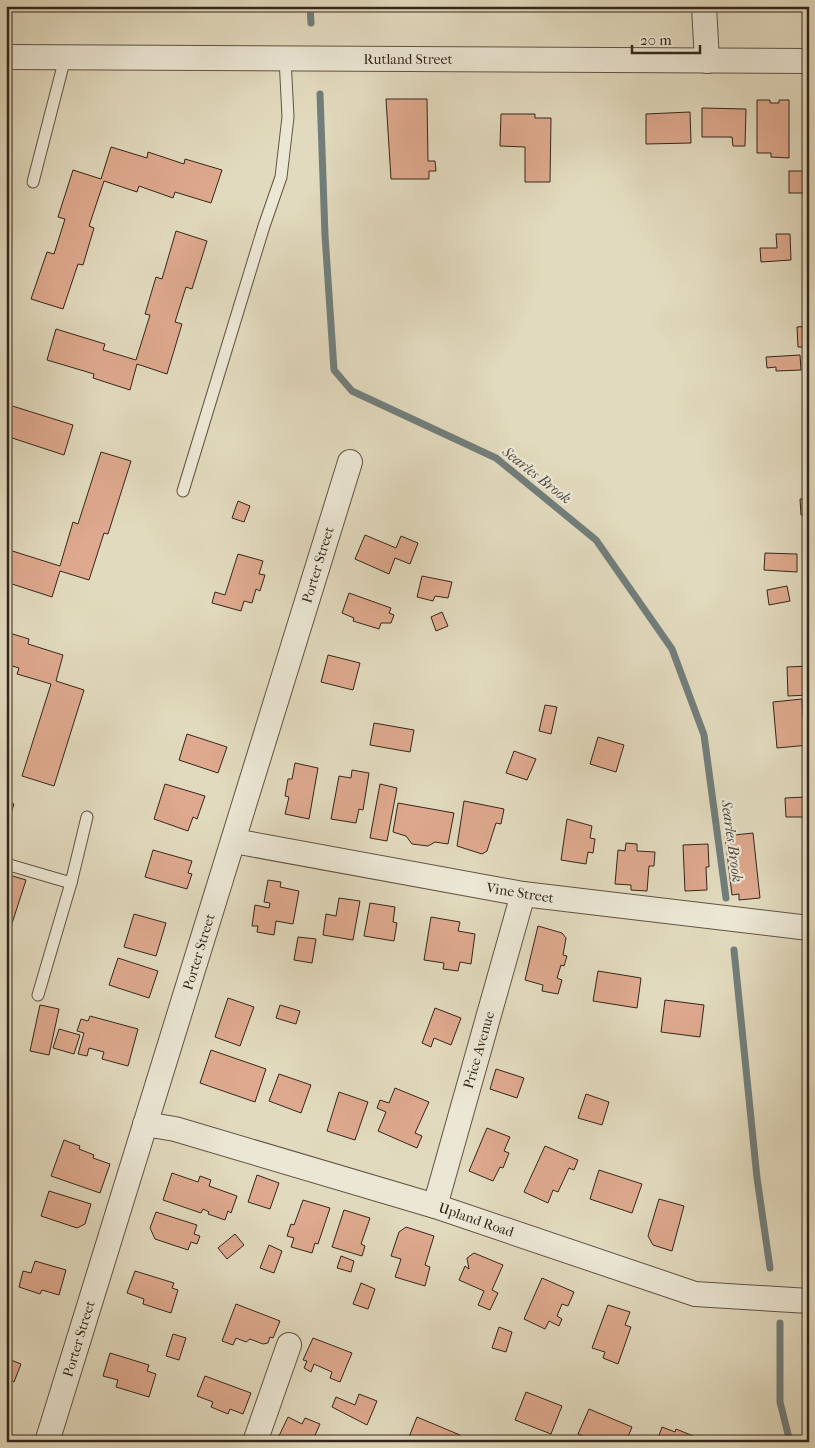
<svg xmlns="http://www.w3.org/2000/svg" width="815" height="1448" viewBox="0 0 815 1448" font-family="'IM FELL French Canon',serif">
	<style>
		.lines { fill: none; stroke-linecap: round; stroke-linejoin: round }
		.stream { stroke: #717e7b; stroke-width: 7 }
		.building { fill: #dea98e; stroke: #34261a }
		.lane-casing { stroke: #605343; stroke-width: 13 }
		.street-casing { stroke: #605343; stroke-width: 26 }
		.lane { stroke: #ece7d5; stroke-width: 11 }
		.street { stroke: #ece7d5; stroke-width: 24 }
		.labels { text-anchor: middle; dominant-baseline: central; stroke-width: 4.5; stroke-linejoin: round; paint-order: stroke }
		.street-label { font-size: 14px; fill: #34261a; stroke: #ece7d5 }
		.water-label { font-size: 15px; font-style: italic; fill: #4d4a42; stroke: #ece7d5 }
	</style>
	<rect width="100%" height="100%" fill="#e2dabe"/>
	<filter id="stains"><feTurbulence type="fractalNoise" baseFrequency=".004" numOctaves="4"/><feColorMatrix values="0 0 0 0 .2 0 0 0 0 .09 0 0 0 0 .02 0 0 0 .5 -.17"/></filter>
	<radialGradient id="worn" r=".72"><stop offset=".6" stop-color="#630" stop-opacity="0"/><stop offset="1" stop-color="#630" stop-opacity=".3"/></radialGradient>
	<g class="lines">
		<!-- stream -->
		<g class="stream">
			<polyline points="310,6 311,23"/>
			<polyline points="320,94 325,235 334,370 352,391 496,458 596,540 672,649 704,735 726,898"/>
			<polyline points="734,950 757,1178 770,1268"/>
			<polyline points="780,1323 780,1402 790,1442"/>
		</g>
	</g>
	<!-- building -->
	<g class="building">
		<polygon points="803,6 809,6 809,11 804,12"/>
		<polygon points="386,99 427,99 428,161 435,161 436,171 429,171 429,179 391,179"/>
		<polygon points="757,100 770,100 770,103 779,103 779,100 789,100 789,158 771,157 771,153 757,153"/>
		<polygon points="702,108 746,109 745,146 733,146 732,137 702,137"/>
		<polygon points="690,112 691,143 646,144 646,114"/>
		<polygon points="501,114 535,114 535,118 551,118 550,182 525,182 525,147 500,146"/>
		<polygon points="111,147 147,158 148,152 184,164 185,159 222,170 211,203 175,192 173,198 139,186 137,192 104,181 89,226 94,228 83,265 78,264 63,309 31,299 47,252 54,254 65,219 58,217 73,170 101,179"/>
		<rect x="789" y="171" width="20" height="22"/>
		<polygon points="6,206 12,208 6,225"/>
		<polygon points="806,215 809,215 809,250 807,250"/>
		<polygon points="176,231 207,241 192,289 186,287 175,322 182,324 167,374 137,364 130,390 93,378 94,374 47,360 56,329 105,344 103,350 136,360 150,315 145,314 156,277 162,279"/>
		<polygon points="776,234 790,234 791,260 761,262 760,248 777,248"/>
		<polygon points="809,326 809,347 798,347 797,327"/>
		<polygon points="800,355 801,370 776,371 776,367 767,368 766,357"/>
		<polygon points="6,404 73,425 64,455 6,436"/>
		<polygon points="101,452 131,461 108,534 104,533 89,580 60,571 52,597 6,582 6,549 60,566 73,522 78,524"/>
		<polygon points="800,499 809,499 809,515 801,515"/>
		<polygon points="238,501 250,506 244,522 232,518"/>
		<polygon points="365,535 396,548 401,536 418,543 410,564 395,558 389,574 355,559"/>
		<polygon points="765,553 797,554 797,572 764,570"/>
		<polygon points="238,554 263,561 259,574 265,575 260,591 256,589 252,603 244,601 241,611 212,603 215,592 225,595"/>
		<polygon points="422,576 452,582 448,598 435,596 433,601 417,597"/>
		<polygon points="787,586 790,601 769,605 767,590"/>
		<polygon points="349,593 391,608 389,613 394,615 391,623 381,623 379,629 353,621 354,618 342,613"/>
		<polygon points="442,612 448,626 436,631 431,617"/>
		<polygon points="6,632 29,639 28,644 63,655 56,681 84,690 54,786 22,776 51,684 17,674 19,668 6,664"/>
		<polygon points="328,655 360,663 353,690 321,682"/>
		<polygon points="809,666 809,695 788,696 787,667"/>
		<polygon points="802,699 804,729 808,729 809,745 777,748 773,702"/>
		<polygon points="545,705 557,707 551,734 539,731"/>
		<polygon points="374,723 414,730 410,752 370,745"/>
		<polygon points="187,734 227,747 218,773 179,760"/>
		<polygon points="598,737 624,745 616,772 590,764"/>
		<polygon points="514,751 536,759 527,780 506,773"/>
		<polygon points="295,763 318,768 309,819 285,814 289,797 285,796 288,779 292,779"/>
		<polygon points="352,770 369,773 363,810 359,809 356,823 331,819 339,776 351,778"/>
		<polygon points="165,784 205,796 197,819 193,817 188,831 154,819"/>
		<polygon points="380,784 397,788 387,841 370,838"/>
		<polygon points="806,797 807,817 786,817 785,798"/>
		<polygon points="464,801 504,809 501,824 496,823 487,851 482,854 457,846"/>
		<polygon points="6,802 14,804 6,829"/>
		<polygon points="398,803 454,813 448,844 435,842 428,846 412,844 406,836 393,832"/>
		<polygon points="567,819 592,826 590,838 595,839 593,853 588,852 586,864 561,860"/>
		<polygon points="753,833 760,898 739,900 739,894 732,895 725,836"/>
		<polygon points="626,843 637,844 637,851 655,852 654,866 649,866 647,891 631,890 631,885 615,884 618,850 625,851"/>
		<polygon points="708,844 709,867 706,867 707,890 685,891 683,845"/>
		<polygon points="153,850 192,861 188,873 192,874 187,889 145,877"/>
		<polygon points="6,874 26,880 6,942"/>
		<polygon points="268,880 281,882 280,887 299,891 293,924 276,921 274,935 257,932 258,926 252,926 255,905 269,908 270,903 264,902"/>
		<polygon points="339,898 360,901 353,940 323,935 326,914 336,916"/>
		<polygon points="370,903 395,907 393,922 397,923 394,941 364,936"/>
		<polygon points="134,914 166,923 156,956 124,947"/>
		<polygon points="431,917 460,922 458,931 475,934 471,964 460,962 458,971 443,969 444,963 424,960"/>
		<polygon points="538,926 562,933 566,938 563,955 567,956 564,966 561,965 557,978 562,980 558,994 542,991 543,985 525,980"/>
		<polygon points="298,937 316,939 312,963 294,960"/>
		<polygon points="118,958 158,971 149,998 109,985"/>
		<polygon points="598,971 641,978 637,1008 593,1001"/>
		<polygon points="228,998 254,1007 240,1046 215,1037"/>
		<polygon points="665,1000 704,1005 700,1037 661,1032"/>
		<polygon points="40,1005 59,1009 49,1055 30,1051"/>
		<polygon points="280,1005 300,1011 296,1024 276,1018"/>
		<polygon points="435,1008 461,1018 451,1045 434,1038 431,1047 422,1043"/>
		<polygon points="90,1016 138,1029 128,1066 102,1059 104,1052 89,1048 87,1056 78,1054 84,1033 77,1031 81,1019 88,1021"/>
		<polygon points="59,1029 80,1035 74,1054 53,1048"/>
		<polygon points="211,1050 266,1069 255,1102 200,1083"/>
		<polygon points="496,1069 524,1078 517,1098 490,1089"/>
		<polygon points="279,1074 311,1085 301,1113 269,1101"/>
		<polygon points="395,1088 429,1102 415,1133 422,1136 417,1148 378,1131 386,1112 377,1108 380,1100 389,1103"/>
		<polygon points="339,1092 368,1102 355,1140 327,1131"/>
		<polygon points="586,1094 609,1102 602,1125 578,1118"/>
		<polygon points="487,1128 510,1137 504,1151 509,1153 503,1168 500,1167 493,1181 469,1171"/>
		<polygon points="64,1140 80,1146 79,1149 94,1155 93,1158 110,1164 100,1193 51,1176"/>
		<polygon points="545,1146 578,1160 574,1170 569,1168 558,1192 553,1190 548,1203 524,1192"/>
		<polygon points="599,1170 642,1184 632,1213 590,1199"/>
		<polygon points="172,1173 198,1182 200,1176 211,1180 209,1186 237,1196 231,1213 228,1211 225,1220 208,1214 209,1212 203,1209 201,1213 163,1200"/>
		<polygon points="257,1175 279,1183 270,1209 248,1202"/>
		<polygon points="49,1191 91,1204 85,1224 77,1228 41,1216"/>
		<polygon points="659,1199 684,1206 672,1251 653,1245 648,1236"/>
		<polygon points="303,1200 330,1208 318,1244 315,1243 312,1253 291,1247 294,1238 287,1236 291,1224 294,1225"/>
		<polygon points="344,1210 370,1218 361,1244 365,1246 362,1256 332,1247"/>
		<polygon points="156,1212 197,1225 194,1234 200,1236 197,1244 191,1242 188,1250 155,1239 150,1228"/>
		<polygon points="406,1227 434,1236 425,1265 430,1267 425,1286 395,1277 401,1259 391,1256 399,1232"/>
		<polygon points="235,1234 244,1245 227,1259 218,1248"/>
		<polygon points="269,1245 282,1251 274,1273 260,1268"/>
		<polygon points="474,1253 503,1265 492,1290 498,1293 490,1310 478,1305 484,1291 459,1280 465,1266 469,1269 467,1258"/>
		<polygon points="341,1256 354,1261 351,1272 337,1268"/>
		<polygon points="35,1261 66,1270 59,1295 42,1290 40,1294 19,1287 23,1271 31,1273"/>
		<polygon points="135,1271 174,1283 172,1288 178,1290 171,1313 143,1304 144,1299 127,1293"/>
		<polygon points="542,1278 574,1292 568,1306 562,1304 557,1316 562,1319 559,1326 549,1321 545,1329 524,1319"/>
		<polygon points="361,1283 375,1289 368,1309 353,1304"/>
		<polygon points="236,1304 280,1321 273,1338 270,1337 268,1343 263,1344 250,1339 246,1342 236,1338 233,1345 222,1341"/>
		<polygon points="608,1305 630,1312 625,1325 631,1327 618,1364 603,1358 605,1352 592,1348"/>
		<polygon points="499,1327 512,1332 506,1352 492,1348"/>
		<polygon points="173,1334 186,1338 179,1360 166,1356"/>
		<polygon points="313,1338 352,1353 340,1382 330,1378 332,1372 314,1364 311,1372 304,1368 307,1361 303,1360"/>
		<polygon points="110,1353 149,1365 147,1371 156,1374 149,1397 116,1387 118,1380 103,1376"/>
		<polygon points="6,1358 21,1364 14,1382 6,1379"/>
		<polygon points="205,1376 251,1393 243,1414 230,1409 228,1414 211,1407 213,1402 197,1396"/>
		<polygon points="526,1392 562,1406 551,1434 515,1420"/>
		<polygon points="359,1394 377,1401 367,1425 332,1407 336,1397 355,1405"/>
		<polygon points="589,1409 632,1427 626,1442 595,1442 578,1434"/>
		<polygon points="288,1417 302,1424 305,1418 320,1424 312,1442 286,1442 278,1438"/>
		<polygon points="417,1417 460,1435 457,1442 407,1442"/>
		<polygon points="662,1427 675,1432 676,1429 708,1442 659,1442 657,1441"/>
	</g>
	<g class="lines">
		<defs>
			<g id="lane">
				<polyline points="33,182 65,58"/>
				<polyline points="183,491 264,226 281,177 288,117 285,58"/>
				<polyline points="6,864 71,883"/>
				<polyline points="38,995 71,883 87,817"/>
			</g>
			<g id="street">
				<polyline points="704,6 707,61"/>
				<polyline points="6,57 809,61"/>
				<polyline points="234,841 523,894 809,928"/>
				<polyline points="145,1124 175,1129 435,1206 695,1294 809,1301"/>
				<polyline points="435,1206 523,894"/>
				<polyline points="47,1442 350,462"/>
				<polyline points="255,1442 289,1345"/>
			</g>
		</defs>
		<!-- lane casing -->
		<use href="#lane" class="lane-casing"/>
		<!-- street casing -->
		<use href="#street" class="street-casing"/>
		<!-- lane -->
		<use href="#lane" class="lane"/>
		<!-- street -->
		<use href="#street" class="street"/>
	</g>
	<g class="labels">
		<!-- street labels -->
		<g class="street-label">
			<text x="408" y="59">Rutland Street</text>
			<text transform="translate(318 565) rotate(-73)">Porter Street</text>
			<text transform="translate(520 893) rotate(9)">Vine Street</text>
			<text transform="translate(199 952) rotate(-73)">Porter Street</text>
			<text transform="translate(479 1050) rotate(-74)">Price Avenue</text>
			<text transform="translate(476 1220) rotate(19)">Upland Road</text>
			<text transform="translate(79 1339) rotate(-73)">Porter Street</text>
		</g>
		<!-- water labels -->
		<g class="water-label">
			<text transform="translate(537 475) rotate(38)">Searles Brook</text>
			<text transform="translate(732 841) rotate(82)">Searles Brook</text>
		</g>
	</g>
	<!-- margin -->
	<rect width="815" height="1448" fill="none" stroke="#e2dabe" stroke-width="25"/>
	<rect x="8" y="8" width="800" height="1433" fill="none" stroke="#34261a" stroke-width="2.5"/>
	<rect x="12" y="12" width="790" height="1423" fill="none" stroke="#34261a"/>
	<!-- scale -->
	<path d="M632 45v8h68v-8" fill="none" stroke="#34261a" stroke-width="2.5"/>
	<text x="640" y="45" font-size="15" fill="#34261a" stroke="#ece7d5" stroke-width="4" paint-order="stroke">20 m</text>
	<rect width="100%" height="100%" filter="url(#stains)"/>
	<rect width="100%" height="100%" fill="url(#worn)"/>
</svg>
